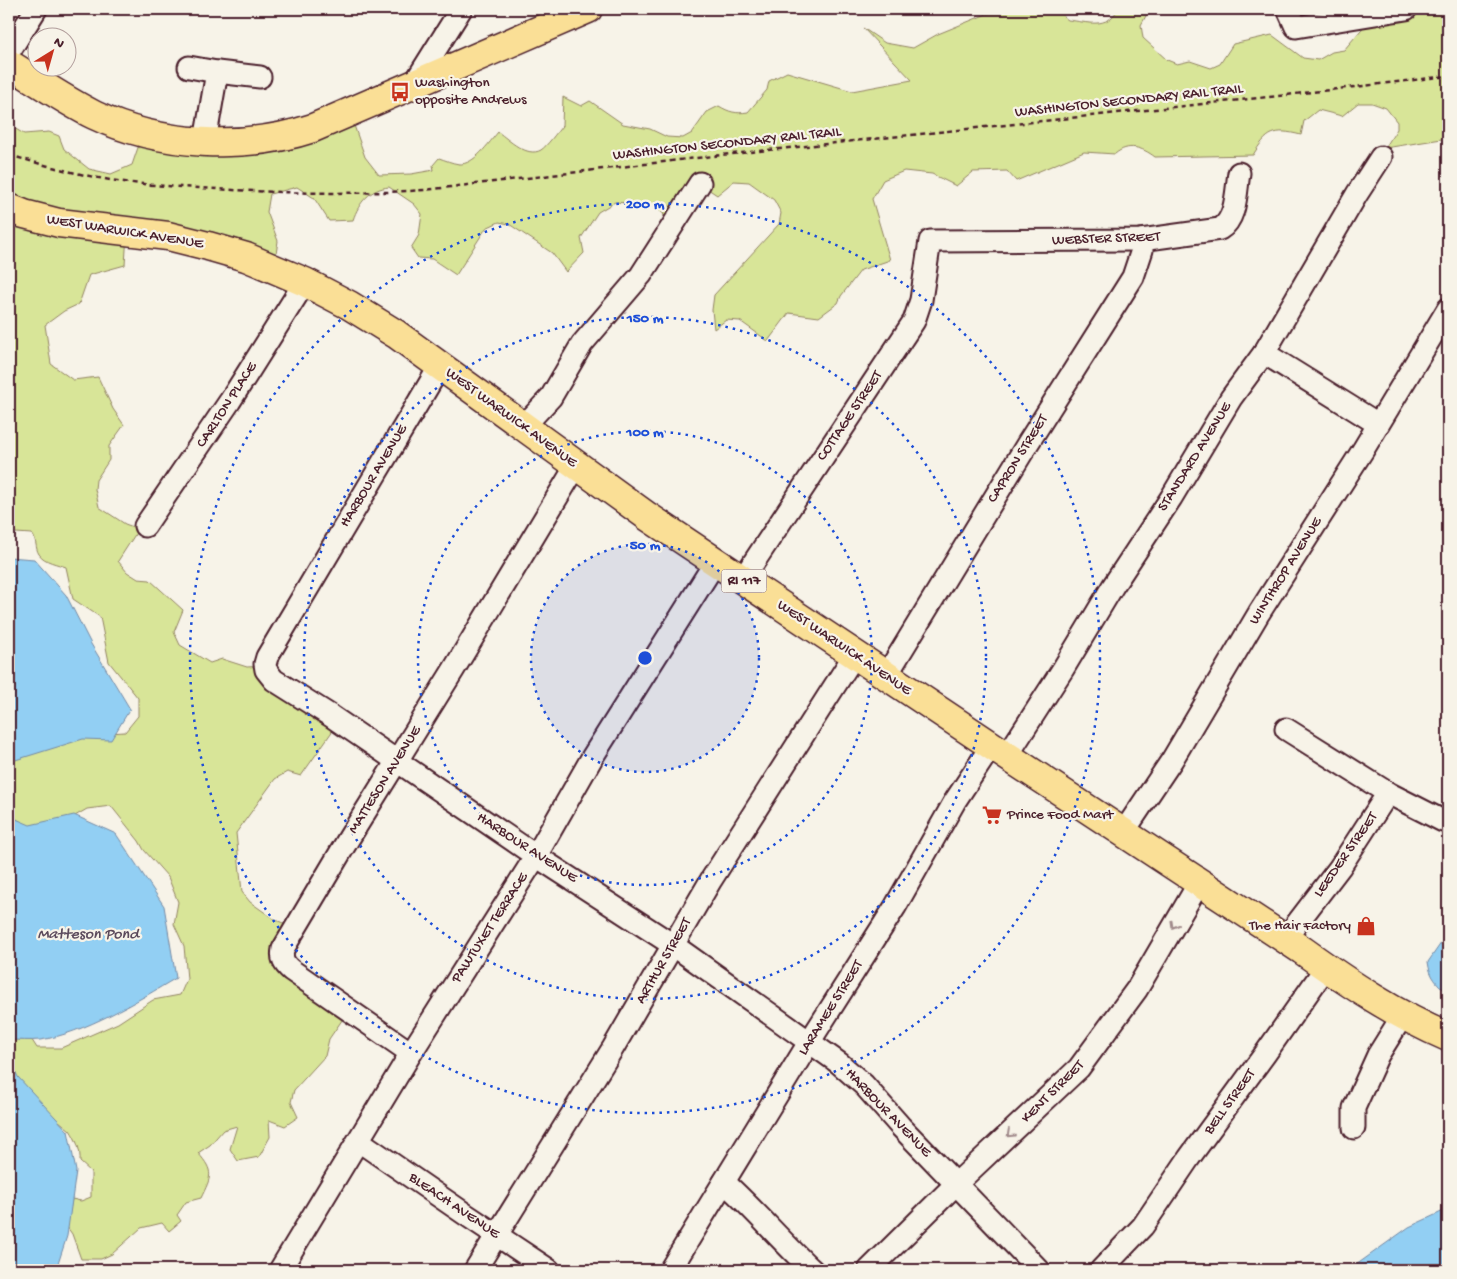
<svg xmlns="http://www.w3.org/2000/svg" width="1457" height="1279" viewBox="0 0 1457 1279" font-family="'Gochi Hand',sans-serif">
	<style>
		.green { fill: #d8e598; stroke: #918262 }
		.water { fill: #92cff3; stroke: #7589a3 }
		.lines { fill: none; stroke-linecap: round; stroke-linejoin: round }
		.minor-casing { stroke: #4a1f2b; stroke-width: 25 }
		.major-casing { stroke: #4a1f2b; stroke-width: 31 }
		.path { stroke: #4a1f2b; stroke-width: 2.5; stroke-dasharray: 5 4; stroke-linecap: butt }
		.minor { stroke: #f7f3e8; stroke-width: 21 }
		.major { stroke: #fadf96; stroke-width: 28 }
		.oneway { stroke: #a0898a }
		.ring { fill: none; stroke: #1d4ed8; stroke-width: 2.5; stroke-dasharray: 2.5 5 }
		.labels { text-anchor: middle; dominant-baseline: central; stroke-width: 4.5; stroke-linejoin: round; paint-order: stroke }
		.shield { fill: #f7f3e8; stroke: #7e5f64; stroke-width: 1 }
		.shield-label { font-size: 14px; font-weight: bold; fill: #4a1f2b }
		.poi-label { font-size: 15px; fill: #4a1f2b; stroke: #f7f3e8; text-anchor: start }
		.street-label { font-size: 15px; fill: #4a1f2b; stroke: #f7f3e8 }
		.water-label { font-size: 16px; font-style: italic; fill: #5c4b5d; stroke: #f7f3e8 }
		.centre { fill: #1d4ed8; stroke: #f7f3e8; stroke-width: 2.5 }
		.ring-label { font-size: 15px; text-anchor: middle; font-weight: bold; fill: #1d4ed8; stroke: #f7f3e8; stroke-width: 4.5; stroke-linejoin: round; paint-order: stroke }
	</style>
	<rect width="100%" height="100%" fill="#f7f3e8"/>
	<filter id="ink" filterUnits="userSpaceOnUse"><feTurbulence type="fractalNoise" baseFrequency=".02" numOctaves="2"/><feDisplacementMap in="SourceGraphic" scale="10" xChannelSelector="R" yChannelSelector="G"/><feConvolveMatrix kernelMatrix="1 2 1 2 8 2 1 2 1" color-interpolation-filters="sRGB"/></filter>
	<g filter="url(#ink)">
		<!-- green -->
		<path class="green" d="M999,9H1059L1064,17L1068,20C1087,22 1107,30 1118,9H1142L1148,12L1141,25L1143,38L1167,60L1177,64L1190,61L1211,68L1220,64L1233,44L1272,35L1303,58L1318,60L1332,52L1344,50L1372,17L1405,9H1448V138L1385,148L1397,129V122L1386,108L1372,103H1358L1342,116L1318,110L1304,121L1301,135C1274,128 1267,132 1253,155L1155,157C1142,147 1128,143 1115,154L1084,152L1016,181L1007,171L973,172L956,186L932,174L904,171L883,180L872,199L890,260L861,270L841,296L838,303L819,317L789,313L768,341L740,321L726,320L714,329L712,310L714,295L779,224L781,213L774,200L749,182L734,181L717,195L699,183L666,222L663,213L650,205L615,202L598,212L581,238L584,253L566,272L552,253L509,224L499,222L486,228L456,275L432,259L418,258L411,248L419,235L422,214L414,204L389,187C370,189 359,202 353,220L329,221L314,198L297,187L270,194L267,212L278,241L274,267L127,234L125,265L89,275L79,304L64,311L45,325L51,364L73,380L98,377L113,409L124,425L109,446V460L96,480L95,489L99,507L125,524L136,528V533L118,561L127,572L138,579L150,580L183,610L174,632L180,645L210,663L222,659L247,667L265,666L338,723L301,776L287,772L275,779L236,833L242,892L250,902L274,919L294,928L283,951L349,1010L329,1039L325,1056L294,1090L291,1102L298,1117L285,1126L269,1120L270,1137L259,1157L238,1161L230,1149L237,1126L223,1130L210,1145L198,1153C215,1172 211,1177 201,1198L186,1202L177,1215L181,1221L169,1231L162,1223L141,1228L112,1254L101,1259H81L72,1234L67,1227L72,1199L81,1201L91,1197V1172L80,1162C81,1150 76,1139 70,1130L9,1080V1030L26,1031L37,1048H61L118,1023L153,1000L180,995L187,979L184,946L174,924L178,902L168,877L144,850L139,841L111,806L87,809L56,827H30L13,817H9V753L93,734L125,732L138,716V698L109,662L100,617L73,599L66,567C58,564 44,562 39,554C35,548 37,540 32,534L16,533L9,535V125L24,134L49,132L59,136L64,149L89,169L111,174L132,165L143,133L230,142L349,111L365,157L379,175L411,174L434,170L433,165L439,158C445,160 452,163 459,164C474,165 489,143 498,132C509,140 527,158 541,150C547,146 557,132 562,126L563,97L581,106L590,101L623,124L650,129L667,137L683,138L692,133L707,112L719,106C729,112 736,114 748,112L767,90L769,81L787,72L852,91L912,80L863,28L885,43L913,48L938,34Z"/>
		<!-- water -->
		<g class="water">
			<polygon points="9,557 34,559 66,595 91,644 130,709 111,740 83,739 9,762"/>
			<path d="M74,815L116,834L164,906L176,978C139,1000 83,1034 40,1040C30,1041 19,1040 9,1040V816L30,825Z"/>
			<path d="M1448,933V993C1437,984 1430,977 1428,962Z"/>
			<polygon points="9,1058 18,1077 68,1131 76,1171 67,1236 56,1270 9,1270"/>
			<polygon points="1448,1209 1448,1270 1349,1270 1409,1227"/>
		</g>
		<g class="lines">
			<defs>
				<g id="minor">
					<polyline points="1288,9 1296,27 1406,9"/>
					<polyline points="9,52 36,9"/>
					<polyline points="189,67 217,72 205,141"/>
					<polyline points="217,72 260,77"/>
					<polyline points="414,84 461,9"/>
					<polyline points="1264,353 1378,424"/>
					<polyline points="440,366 267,657 265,664 266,670 274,680 331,716 536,856 673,945 839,1063 864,1085 901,1127 1039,1270"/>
					<polyline points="523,427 551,397 582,344 641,275 700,183"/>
					<polyline points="145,526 230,401 305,282"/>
					<path d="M742,580L914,321L921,300L930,241L1141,240L1220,229C1237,219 1236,190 1239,173"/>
					<polyline points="886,676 1028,443 1133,277 1142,250 1141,240"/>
					<polyline points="1007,756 1063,669 1113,586 1171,498 1231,398 1264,353 1357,194 1381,157"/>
					<polyline points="1388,793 1443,821"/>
					<polyline points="1123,833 1172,760 1259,613 1363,450 1448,309"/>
					<polyline points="1285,939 1340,867 1388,793 1286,729"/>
					<path d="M411,1053L291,970C284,964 281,959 283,949L349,838L454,669L576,466"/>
					<polyline points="1354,1128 1354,1108 1378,1055 1403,1015"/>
					<polyline points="359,1141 465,1214 549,1270"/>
					<path d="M724,1182C755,1210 782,1242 812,1270"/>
					<polyline points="280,1270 411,1053 536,856 593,756 716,561"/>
					<polyline points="475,1270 613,1048 711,880 855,654"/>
					<polyline points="670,1270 810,1041 895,907 955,801 992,745"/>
					<polyline points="869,1270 956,1184 1079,1068 1137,989 1199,883"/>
					<polyline points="1101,1270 1143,1226 1189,1158 1265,1054 1326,967"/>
				</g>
				<g id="major">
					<path d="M9,64C37,81 64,100 94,115C159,146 244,151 313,128L588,9"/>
					<path d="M9,208L24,214L59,223L168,236L208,246L246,257L305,282L349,305L396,334L647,516L1007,756L1302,950C1348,983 1396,1015 1448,1037"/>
				</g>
			</defs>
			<!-- minor casing -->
			<use href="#minor" class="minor-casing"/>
			<!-- major casing -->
			<use href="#major" class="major-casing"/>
			<!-- path -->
			<path class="path" d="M9,155C37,163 65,171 94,177C128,184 164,186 200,188C275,193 349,195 425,190L722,155L1278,96L1448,76"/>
			<!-- minor -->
			<use href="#minor" class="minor"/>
			<!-- major -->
			<use href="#major" class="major"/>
		</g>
		<!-- one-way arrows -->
		<defs><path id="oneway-chevron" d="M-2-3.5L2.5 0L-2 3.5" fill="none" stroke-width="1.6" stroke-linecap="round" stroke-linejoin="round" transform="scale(1.25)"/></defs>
		<g class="oneway">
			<use href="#oneway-chevron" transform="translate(1174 925) rotate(120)"/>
			<use href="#oneway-chevron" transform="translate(1010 1134) rotate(137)"/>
		</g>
	</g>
	<!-- distance rings -->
	<circle cx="645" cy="658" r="114" fill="#1d4ed8" fill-opacity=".12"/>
	<g class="ring">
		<circle cx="645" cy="658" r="114"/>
		<circle cx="645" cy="658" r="227"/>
		<circle cx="645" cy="658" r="341"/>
		<circle cx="645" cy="658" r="455"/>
	</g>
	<!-- icons -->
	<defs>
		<symbol id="bus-bare" viewBox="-9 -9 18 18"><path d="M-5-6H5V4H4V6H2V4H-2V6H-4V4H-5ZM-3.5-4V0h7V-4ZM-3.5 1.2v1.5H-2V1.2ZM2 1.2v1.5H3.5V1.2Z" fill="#c8321e" stroke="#f7f3e8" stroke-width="2.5" paint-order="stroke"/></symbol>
		<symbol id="supermarket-bare" viewBox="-9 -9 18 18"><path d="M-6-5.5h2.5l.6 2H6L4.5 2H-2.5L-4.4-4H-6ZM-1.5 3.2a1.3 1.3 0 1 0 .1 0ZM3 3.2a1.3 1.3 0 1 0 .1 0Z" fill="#c8321e" stroke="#f7f3e8" stroke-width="2.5" paint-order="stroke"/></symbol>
		<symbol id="shop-bare" viewBox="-9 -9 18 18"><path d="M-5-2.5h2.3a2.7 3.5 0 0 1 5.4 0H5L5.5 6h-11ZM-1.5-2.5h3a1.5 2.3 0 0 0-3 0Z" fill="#c8321e" stroke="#f7f3e8" stroke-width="2.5" paint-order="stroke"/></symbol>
	</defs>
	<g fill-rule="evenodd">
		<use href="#bus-bare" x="386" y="78" width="28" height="28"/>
		<use href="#supermarket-bare" x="978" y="801" width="28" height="28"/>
		<use href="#shop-bare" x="1352" y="912" width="28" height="28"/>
	</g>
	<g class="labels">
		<!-- shield labels -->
		<rect class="shield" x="721.5" y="569.5" width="45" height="23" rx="4"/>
		<g class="shield-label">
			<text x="744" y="581">RI 117</text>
		</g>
		<!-- poi labels -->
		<g class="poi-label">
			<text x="415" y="83">Washington<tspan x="415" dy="17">opposite Andrews</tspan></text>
			<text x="1007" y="815">Prince Food Mart</text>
			<text x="1351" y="926" text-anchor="end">The Hair Factory</text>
		</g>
		<!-- street labels -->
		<g class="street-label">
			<text transform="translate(1129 101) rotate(-6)">WASHINGTON SECONDARY RAIL TRAIL</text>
			<text transform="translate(727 144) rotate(-6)">WASHINGTON SECONDARY RAIL TRAIL</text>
			<text transform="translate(125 232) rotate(9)">WEST WARWICK AVENUE</text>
			<text transform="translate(1106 239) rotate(-2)">WEBSTER STREET</text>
			<text transform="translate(227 405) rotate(-57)">CARLTON PLACE</text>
			<text transform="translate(850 416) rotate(-56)">COTTAGE STREET</text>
			<text transform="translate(511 418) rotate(36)">WEST WARWICK AVENUE</text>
			<text transform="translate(1195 457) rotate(-58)">STANDARD AVENUE</text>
			<text transform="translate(1018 459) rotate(-58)">CAPRON STREET</text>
			<text transform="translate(374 476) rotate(-59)">HARBOUR AVENUE</text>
			<text transform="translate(1286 571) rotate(-58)">WINTHROP AVENUE</text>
			<text transform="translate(844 648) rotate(34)">WEST WARWICK AVENUE</text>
			<text transform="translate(385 780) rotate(-58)">MATTESON AVENUE</text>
			<text transform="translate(527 848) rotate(33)">HARBOUR AVENUE</text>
			<text transform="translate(1346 855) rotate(-55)">LEEDER STREET</text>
			<text transform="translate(490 928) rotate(-57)">PAWTUXET TERRACE</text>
			<text transform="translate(664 961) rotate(-60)">ARTHUR STREET</text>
			<text transform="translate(831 1008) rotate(-58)">LARAMEE STREET</text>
			<text transform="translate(1053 1092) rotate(-45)">KENT STREET</text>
			<text transform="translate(1230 1102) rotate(-54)">BELL STREET</text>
			<text transform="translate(888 1113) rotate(46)">HARBOUR AVENUE</text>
			<text transform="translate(454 1206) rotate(34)">BLEACH AVENUE</text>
		</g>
		<!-- water labels -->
		<g class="water-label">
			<text x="88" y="935">Matteson Pond</text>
		</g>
	</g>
	<circle cx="645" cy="658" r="8" class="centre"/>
	<g class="ring-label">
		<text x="645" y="208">200 m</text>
		<text x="645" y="322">150 m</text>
		<text x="645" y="436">100 m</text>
		<text x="645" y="549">50 m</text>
	</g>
	<!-- margin -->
	<rect width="1457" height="1279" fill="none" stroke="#f7f3e8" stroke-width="30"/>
	<rect x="15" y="15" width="1427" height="1249" fill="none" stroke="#4a1f2b" stroke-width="2" filter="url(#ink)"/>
	<!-- north arrow -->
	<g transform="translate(52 52) rotate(37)"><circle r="24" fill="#f7f3e8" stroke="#b29e9c"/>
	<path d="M0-4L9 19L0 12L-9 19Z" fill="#c8321e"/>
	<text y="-8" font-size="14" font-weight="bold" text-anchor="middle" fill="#4a1f2b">N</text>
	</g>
</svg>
